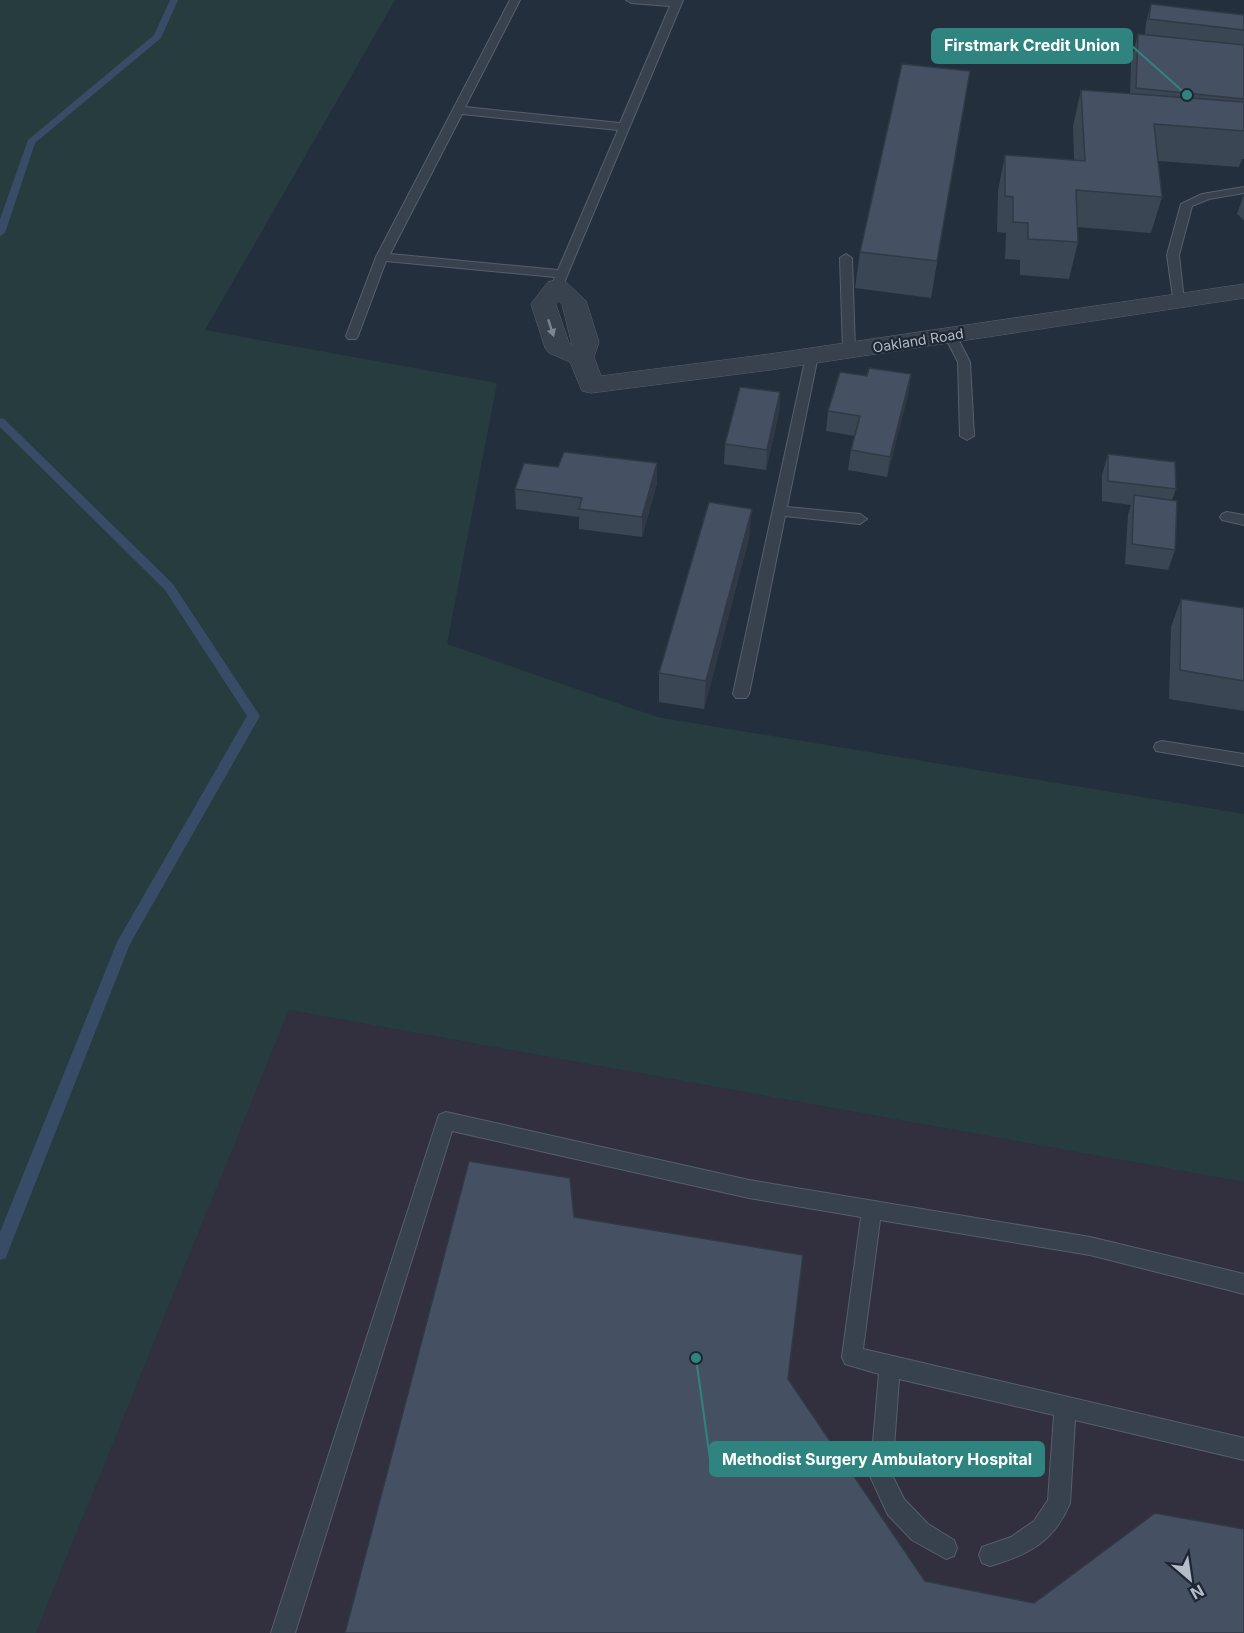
<svg xmlns="http://www.w3.org/2000/svg" width="1244" height="1633" viewBox="0 0 1244 1633" font-family="Inter,sans-serif">
	<style>
		.medical { fill: #32303f }
		.green { fill: #263c3f }
		.lines { fill: none; stroke-linecap: round; stroke-linejoin: round }
		.stream { fill: #394c67; fill-rule: evenodd }
		.lane-casing { stroke: #565f6c; stroke-width: 2 }
		.street-casing { stroke: #565f6c; stroke-width: 1 }
		.lane { fill: #38414e; fill-rule: evenodd }
		.street { fill: #38414e; fill-rule: evenodd }
		.wall { fill: #3b4654 }
		.shaded-wall { fill: #303945 }
		.building { fill: #455162; stroke: #303945; stroke-width: 1.5 }
		.oneway { fill: #7c8592 }
		.labels { text-anchor: middle; dominant-baseline: central; stroke-width: 4.5; stroke-linejoin: round; paint-order: stroke }
		.far-street-label { font-size: 14px; fill: #b4bcc9; stroke: #1d2633 }
		.leader { fill: none; stroke: #308480; stroke-width: 2 }
		.callout-dot { fill: #308480; stroke: #1d2633; stroke-width: 2 }
		.callout { fill: #308480; stroke: #308480; stroke-width: 2 }
		.callout-label { font-size: 16px; text-anchor: middle; font-weight: bold; fill: #fff }
	</style>
	<rect width="100%" height="100%" fill="#242f3e"/>
	<!-- medical -->
	<polygon class="medical" points="289,1010 1244,1182 1244,1633 36,1633"/>
	<!-- green -->
	<polygon class="green" points="0,0 395,0 205,330 497,383 447,644 657,717 1244,814 1244,1182 289,1010 36,1633 0,1633"/>
	<g class="lines">
		<!-- stream -->
		<g class="stream">
			<polygon points="170,0 178,0 161,38 35,143 5,233 0,236 0,219 28,140 154,35"/>
			<polygon points="0,418 4,419 173,584 260,716 130,944 8,1252 6,1258 0,1260 0,1232 117,942 247,716 165,590 0,427"/>
		</g>
		<defs>
			<g id="lane">
				<path d="M510,0H520L465,107L620,123L670,6L631,3L626,0H683L561,290H553L551,287L555,277L386,261L358,336L356,339H348L346,336L376,257ZM462,114L618,130L558,270L390,254Z"/>
				<polygon points="1244,187 1244,193 1209,199 1192,206 1179,255 1184,301 1178,305 1174,304 1167,255 1181,204 1202,194"/>
				<polygon points="846,254 852,258 855,350 849,354 843,350 840,258"/>
				<polygon points="950,331 956,335 970,362 974,436 967,440 960,436 958,362 944,335"/>
				<polygon points="812,352 818,356 787,507 860,514 867,519 860,524 785,516 749,694 746,698 736,698 733,694 806,356"/>
				<polygon points="1227,512 1244,515 1244,525 1222,520 1220,517 1222,514"/>
				<polygon points="1162,741 1244,754 1244,766 1156,751 1154,747 1156,743"/>
				<path d="M446,1112L749,1180L1090,1237L1244,1274V1294L1090,1255L880,1220L863,1349L1244,1438V1460L1075,1420L1070,1503C1054,1542 1028,1555 990,1566L982,1563L979,1555L982,1547L1011,1537L1034,1521L1048,1500L1054,1415L899,1379L892,1475L904,1499L928,1524L954,1540L957,1548L954,1556L946,1559L912,1540L888,1515L870,1476L879,1374L845,1364L842,1357L861,1217L749,1198L452,1131L295,1633H271L437,1121L439,1115Z"/>
			</g>
			<path id="street" d="M557,280L566,282L586,301L599,342L594,357L601,376L770,354L1244,284V298L770,370L591,393L582,391L570,362L549,353L545,348L531,304L548,282ZM559,301L562,304L572,345L569,343L556,305Z"/>
		</defs>
		<!-- lane casing -->
		<use href="#lane" class="lane-casing"/>
		<!-- street casing -->
		<use href="#street" class="street-casing"/>
		<!-- lane -->
		<use href="#lane" class="lane"/>
		<!-- street -->
		<use href="#street" class="street"/>
	</g>
	<!-- wall -->
	<g class="wall">
		<polygon points="1151,4 1244,15 1244,159 1242,159 1239,167 1158,161 1162,197 1151,233 1077,227 1078,242 1069,279 1020,275 1020,260 1005,259 1006,233 997,232 998,191 1005,155 1074,160 1073,126 1081,90 1130,94 1131,62 1138,34 1145,35 1146,23"/>
		<polygon points="970,71 931,298 855,288 860,252"/>
		<polygon points="1244,194 1244,220 1237,214"/>
		<polygon points="911,374 908,394 887,477 848,470 851,450 855,436 826,431 828,411 867,376"/>
		<polygon points="780,392 779,412 766,470 724,464 725,444"/>
		<polygon points="1108,454 1176,489 1172,500 1175,550 1168,570 1125,564 1128,515 1131,505 1102,501 1102,475"/>
		<polygon points="657,483 642,537 579,529 579,517 516,509 515,489"/>
		<polygon points="749,538 704,709 659,702 659,673"/>
		<polygon points="1181,599 1244,608 1244,711 1169,699 1171,627"/>
	</g>
	<!-- shaded-wall -->
	<g class="shaded-wall">
		<polygon points="911,374 908,394 887,477 890,457"/>
		<polygon points="780,392 779,412 766,470 767,450"/>
		<polygon points="657,463 657,483 642,537 642,517"/>
		<polygon points="752,509 749,538 704,709 706,681"/>
	</g>
	<!-- building -->
	<g class="building">
		<polygon points="1151,4 1244,15 1244,30 1149,19"/>
		<polygon points="1138,34 1244,45 1244,99 1136,88"/>
		<polygon points="902,64 970,71 937,261 860,252"/>
		<polygon points="1081,90 1244,102 1244,131 1154,124 1162,197 1076,190 1078,242 1028,239 1028,223 1013,222 1013,197 1005,196 1005,155 1085,161"/>
		<polygon points="869,368 911,374 890,457 851,450 860,416 828,411 840,372 867,376"/>
		<polygon points="740,387 780,392 767,450 725,444"/>
		<polygon points="564,452 657,463 642,517 579,509 582,498 515,489 524,463 558,467"/>
		<polygon points="1108,454 1175,462 1176,489 1108,481"/>
		<polygon points="1134,495 1177,501 1175,550 1132,544"/>
		<polygon points="709,502 752,509 706,681 659,673"/>
		<polygon points="1181,599 1244,608 1244,681 1180,670"/>
		<polygon points="469,1161 570,1178 574,1217 803,1255 788,1379 925,1581 1034,1603 1155,1513 1244,1529 1244,1633 345,1633"/>
	</g>
	<!-- one-way arrows -->
	<defs><path id="oneway-solid" d="M-6-.8H1V-3.2L6.5 0L1 3.2V.8H-6Z" transform="scale(1.5)"/></defs>
	<use class="oneway" href="#oneway-solid" transform="translate(551 328) rotate(72)"/>
	<g class="labels">
		<!-- far-street labels -->
		<g class="far-street-label">
			<text transform="translate(918 340) rotate(-9)">Oakland Road</text>
		</g>
	</g>
	<!-- callouts -->
	<path class="leader" d="M1187 95L1132 46M696 1358L710 1459"/>
	<g class="callout-dot">
		<circle cx="1187" cy="95" r="6"/>
		<circle cx="696" cy="1358" r="6"/>
	</g>
	<g class="callout">
		<rect x="932" y="29" width="200" height="34" rx="6"/>
		<rect x="710" y="1442" width="334" height="34" rx="6"/>
	</g>
	<g class="callout-label">
		<text x="1032" y="51">Firstmark Credit Union</text>
		<text x="877" y="1465">Methodist Surgery Ambulatory Hospital</text>
	</g>
	<!-- north arrow -->
	<g transform="translate(1190 1579) rotate(151)" stroke="#1d2633" stroke-width="4.5" paint-order="stroke">
	<path d="M0-4.5L10 22L0 15L-10 22Z" fill="#b4bcc9"/>
	<text y="-9" font-size="16" font-weight="bold" text-anchor="middle" fill="#b4bcc9">N</text>
	</g>
</svg>
